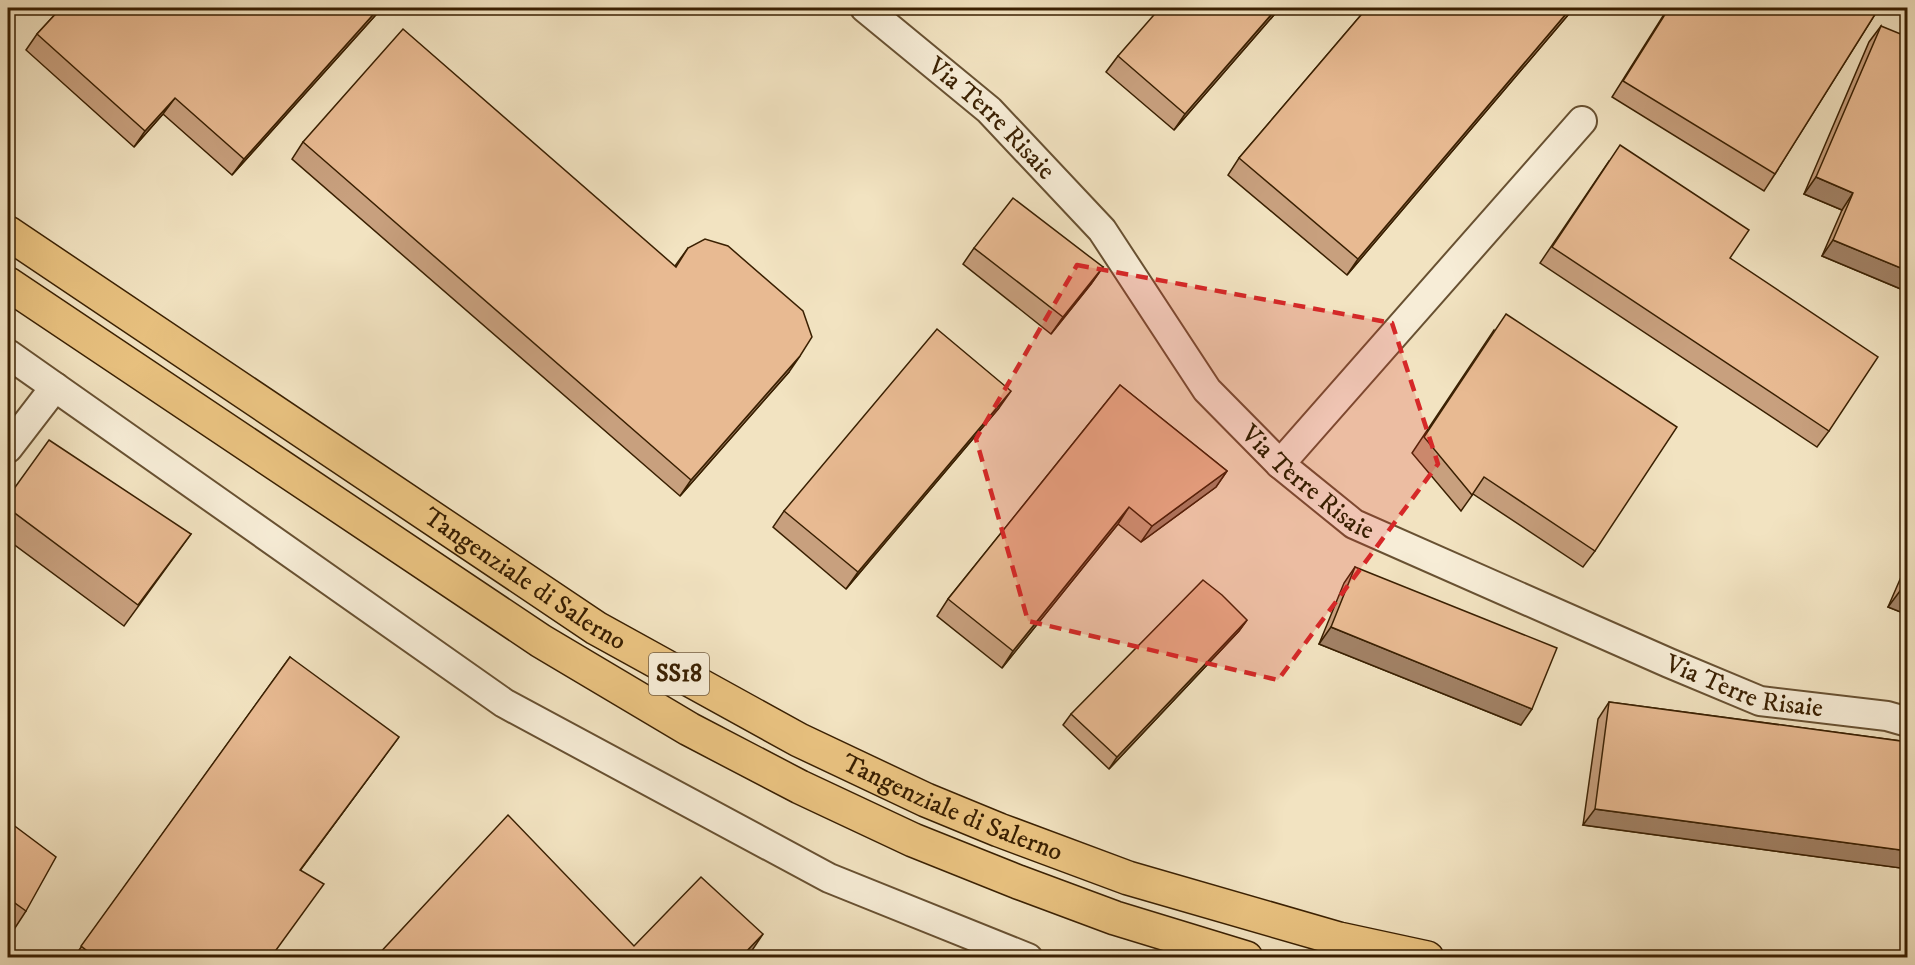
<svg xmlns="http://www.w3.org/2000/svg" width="1915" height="965" viewBox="0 0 1915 965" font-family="'IM FELL DW Pica',serif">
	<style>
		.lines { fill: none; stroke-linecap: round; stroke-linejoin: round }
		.minor-casing { stroke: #685132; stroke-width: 32 }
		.highway-casing { stroke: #3a2002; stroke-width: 36 }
		.minor { stroke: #f7edd7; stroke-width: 28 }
		.highway { stroke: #e9c280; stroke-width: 33 }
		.wall { fill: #c8a07e; stroke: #3a2002; stroke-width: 1.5 }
		.shaded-wall { fill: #a28266; stroke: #3a2002; stroke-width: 1.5 }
		.building { fill: #e8ba92; stroke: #3a2002; stroke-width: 1.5 }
		.marked { fill: #d62828; fill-opacity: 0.2; stroke: #d62828; stroke-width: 4.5; stroke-dasharray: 12 8; stroke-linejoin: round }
		.labels { text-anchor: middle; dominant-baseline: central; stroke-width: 6; stroke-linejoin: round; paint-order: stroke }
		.shield { fill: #f7edd7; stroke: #735e42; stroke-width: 1.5 }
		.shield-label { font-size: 24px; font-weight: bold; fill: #3a2002 }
		.street-label { font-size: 26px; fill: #3a2002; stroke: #f7edd7 }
	</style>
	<rect width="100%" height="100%" fill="#f2e3c1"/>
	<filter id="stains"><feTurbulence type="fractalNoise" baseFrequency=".00333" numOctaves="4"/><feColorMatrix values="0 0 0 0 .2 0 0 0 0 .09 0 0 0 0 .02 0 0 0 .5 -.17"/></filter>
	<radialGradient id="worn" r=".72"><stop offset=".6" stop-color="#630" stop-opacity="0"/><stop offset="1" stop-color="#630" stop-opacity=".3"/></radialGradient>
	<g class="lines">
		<defs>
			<g id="minor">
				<path id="s1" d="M865,8L989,110L1102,230L1207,390L1280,464L1354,524L1669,663L1760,701L1887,716L1908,722"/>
				<polyline points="8,354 504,703 829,878 1028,958"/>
				<polyline points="8,448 55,387"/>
				<polyline points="1280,464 1582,121"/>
			</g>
			<g id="highway">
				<path id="s2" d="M8,233L596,628L799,740L926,800L999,830L1128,878L1339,939L1427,958"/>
				<polyline points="8,284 541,641 689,729 800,787 913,840 1018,882 1115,918 1246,958"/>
			</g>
		</defs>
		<!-- minor casing -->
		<use href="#minor" class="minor-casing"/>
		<!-- highway casing -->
		<use href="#highway" class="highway-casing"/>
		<!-- minor -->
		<use href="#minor" class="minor"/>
		<!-- highway -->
		<use href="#highway" class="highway"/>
	</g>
	<!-- wall -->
	<g class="wall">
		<polygon points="61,8 382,8 232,175 163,114 134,147 26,50 37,34"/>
		<polygon points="1280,8 1174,130 1106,72 1118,56"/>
		<polygon points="1367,8 1574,8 1347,275 1228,175 1239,158"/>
		<polygon points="1668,8 1879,8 1775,174 1764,191 1612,97"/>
		<polygon points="1881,26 1908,292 1822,256 1842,210 1804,194 1869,42"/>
		<polygon points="303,142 675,266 688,248 789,372 680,496 292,159"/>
		<polygon points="1609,161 1730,258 1829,431 1817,447 1540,263"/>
		<polygon points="974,248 1103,267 1091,284 1051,334 963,264"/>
		<polygon points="1494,330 1595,551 1583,567 1473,494 1461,511 1412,453"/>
		<polygon points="1120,385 1227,471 1216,487 1141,542 1118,524 1002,668 937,616 948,599"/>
		<polygon points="999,408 846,589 773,527 784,511"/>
		<polygon points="8,497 191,534 124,626 8,540"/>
		<polygon points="1908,561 1908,615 1888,607"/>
		<polygon points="1355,567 1521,725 1319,644 1344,583"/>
		<polygon points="1247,620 1239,631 1109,769 1063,725 1071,714"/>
		<polygon points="290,657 384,757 300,870 272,957 74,957"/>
		<polygon points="1609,702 1908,742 1908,869 1583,825 1598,719"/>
		<polygon points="8,821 26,911 15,928 8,923"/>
	</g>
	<!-- shaded-wall -->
	<g class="shaded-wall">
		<polygon points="379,8 382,8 232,175 244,159"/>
		<polygon points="1277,8 1280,8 1174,130 1185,114"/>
		<polygon points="1571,8 1574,8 1347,275 1358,259"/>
		<polygon points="175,98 163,114 134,147 145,131"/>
		<polygon points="1816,177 1853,193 1842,210 1804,194"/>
		<polygon points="1833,240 1908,271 1908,292 1822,256"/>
		<polygon points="1103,267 1091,284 1051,334 1063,317"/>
		<polygon points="800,356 789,372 680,496 691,480"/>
		<polygon points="1011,391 999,408 846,589 858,572"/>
		<polygon points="1227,471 1216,487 1141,542 1152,526"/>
		<polygon points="1129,507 1118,524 1002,668 1013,651"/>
		<polygon points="1900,591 1908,594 1908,615 1888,607"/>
		<polygon points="1247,620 1239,631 1109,769 1117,757"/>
		<polygon points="1331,627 1532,709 1521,725 1319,644"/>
		<polygon points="399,737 384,757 285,891 300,870"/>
		<polygon points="1595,809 1908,851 1908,869 1583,825"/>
		<polygon points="763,934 749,955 746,957 741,957"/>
	</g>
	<!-- building -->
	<g class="building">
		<polygon points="61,8 379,8 244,159 175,98 145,131 37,34"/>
		<polygon points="1160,8 1277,8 1185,114 1118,56"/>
		<polygon points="1367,8 1571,8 1358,259 1239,158"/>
		<polygon points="1669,8 1879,8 1775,174 1623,81"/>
		<polygon points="1881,26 1908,37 1908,271 1833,240 1853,193 1816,177"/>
		<polygon points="403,29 676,267 688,248 705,239 728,246 803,311 812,337 800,356 691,480 303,142"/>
		<polygon points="1620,145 1749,230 1730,258 1878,357 1829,431 1552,247"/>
		<polygon points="1013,198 1103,267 1063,317 974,248"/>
		<polygon points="1506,314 1677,427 1595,551 1484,477 1472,495 1424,437"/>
		<polygon points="937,329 1011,391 858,572 784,511"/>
		<polygon points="1120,385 1227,471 1152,526 1129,507 1013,651 948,599"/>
		<polygon points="49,440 191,534 138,605 8,508 8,497"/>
		<polygon points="1355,567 1557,648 1532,709 1331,627"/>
		<polygon points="1908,572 1908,594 1900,591"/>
		<polygon points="1203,580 1222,595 1247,620 1117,757 1071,714"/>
		<polygon points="290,657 399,737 300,870 324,884 271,957 95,957 81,946"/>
		<polygon points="1609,702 1908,742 1908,851 1595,809"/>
		<polygon points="508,815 634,946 701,877 763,934 741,957 376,957"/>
		<polygon points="8,821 56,857 26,911 8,898"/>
	</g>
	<!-- marked area -->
	<path class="marked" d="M1077,265L1392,323L1438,464L1278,680L1028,621L976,439Z"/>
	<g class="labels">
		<!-- shield labels -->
		<rect class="shield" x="649" y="653" width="60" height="42" rx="4.5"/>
		<g class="shield-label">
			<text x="679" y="674">SS18</text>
		</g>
		<!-- street labels -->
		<g class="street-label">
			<text stroke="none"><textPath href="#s1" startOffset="168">Via Terre Risaie</textPath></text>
			<text stroke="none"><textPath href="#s1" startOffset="654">Via Terre Risaie</textPath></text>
			<text stroke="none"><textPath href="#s2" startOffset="622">Tangenziale di Salerno</textPath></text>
			<text stroke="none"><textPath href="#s1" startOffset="1140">Via Terre Risaie</textPath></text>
			<text stroke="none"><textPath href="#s2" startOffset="1108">Tangenziale di Salerno</textPath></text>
		</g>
	</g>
	<!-- margin -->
	<rect width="1915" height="965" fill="none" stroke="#f2e3c1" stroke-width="30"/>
	<rect x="9" y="9" width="1897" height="947" fill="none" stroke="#3a2002" stroke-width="3"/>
	<rect x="15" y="15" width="1885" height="935" fill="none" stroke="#3a2002" stroke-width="1.5"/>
	<rect width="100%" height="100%" filter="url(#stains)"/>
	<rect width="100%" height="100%" fill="url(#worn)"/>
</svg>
